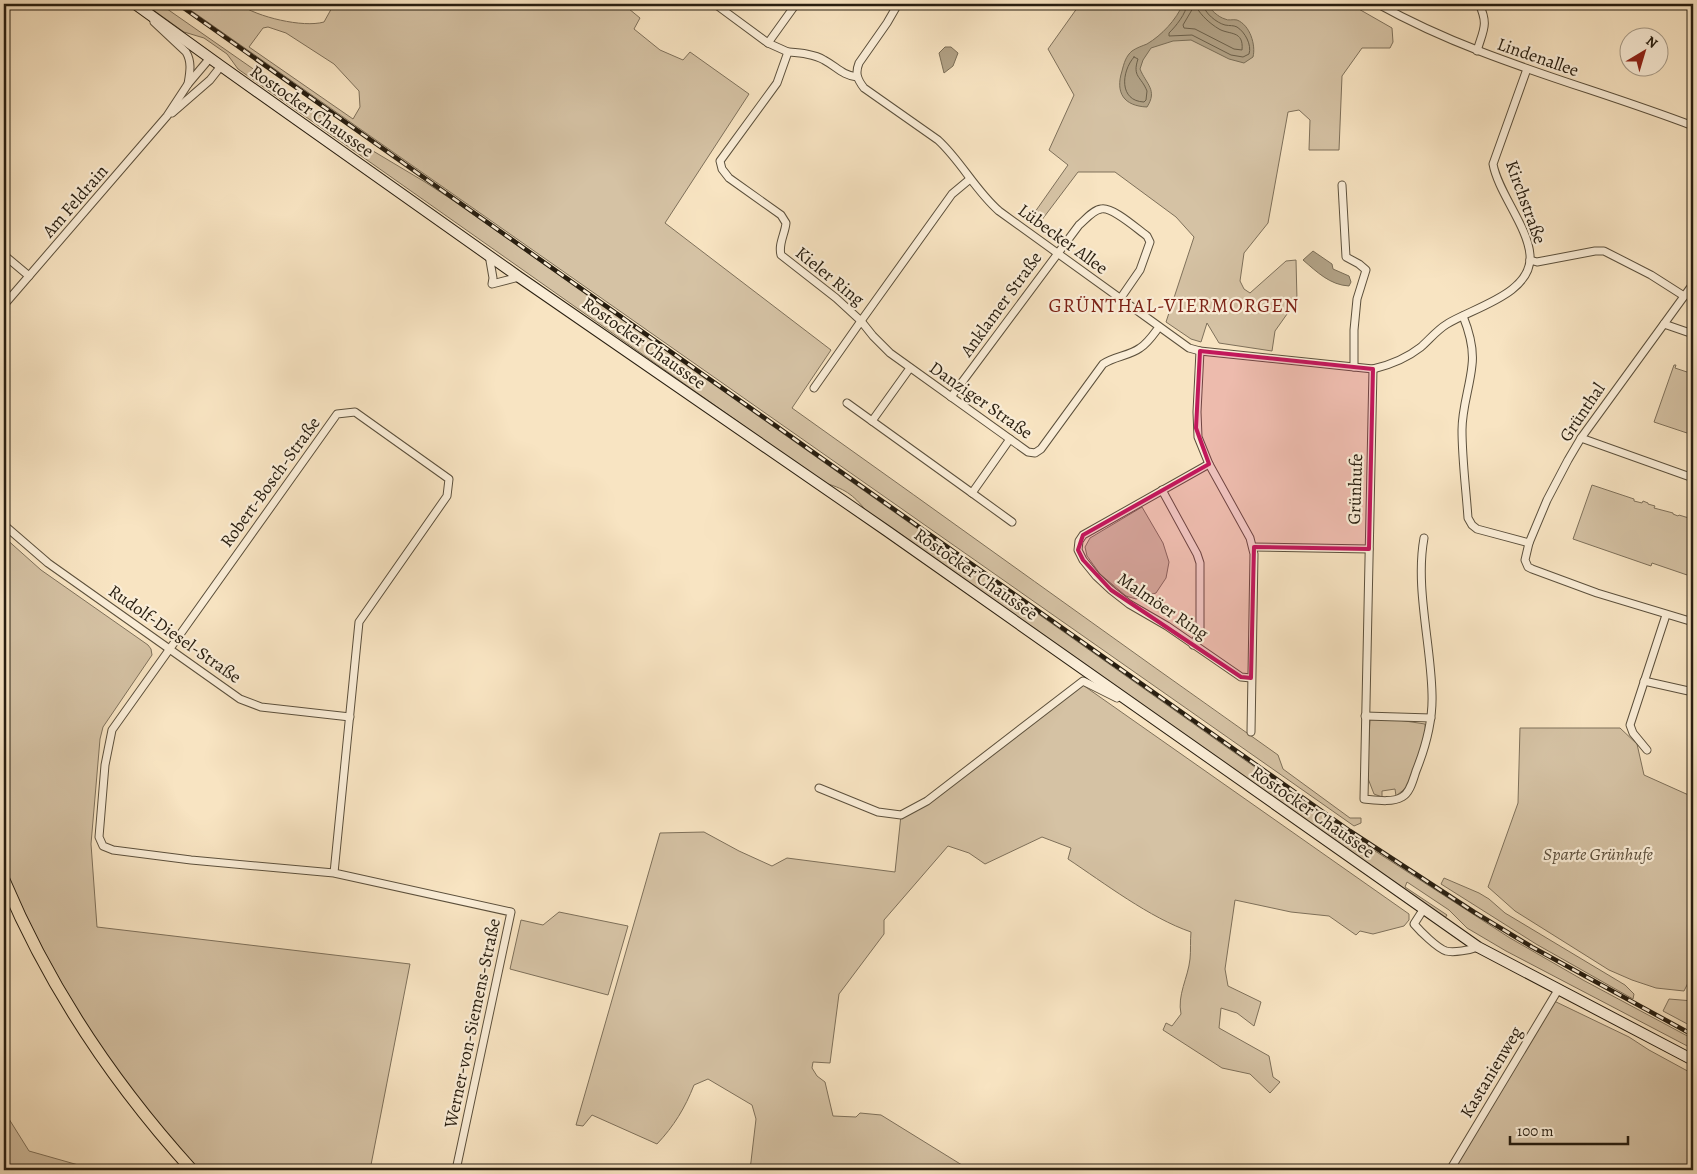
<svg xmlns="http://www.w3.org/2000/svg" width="1697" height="1174" viewBox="0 0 1697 1174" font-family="Alegreya,serif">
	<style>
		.green { fill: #d5c2a4; stroke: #7e705a; fill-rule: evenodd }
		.water { fill: #b1a185; stroke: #7a6d56 }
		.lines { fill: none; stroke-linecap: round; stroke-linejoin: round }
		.shore { stroke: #6c604a; stroke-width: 1 }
		.minor-casing { stroke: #5c503c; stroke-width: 9 }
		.secondary-casing { stroke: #281e10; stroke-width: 12 }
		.trunk-casing { stroke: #281e10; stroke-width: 13 }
		.minor { stroke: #faedd7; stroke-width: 7 }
		.secondary { stroke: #faedd7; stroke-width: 10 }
		.trunk { stroke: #f8e4c2; stroke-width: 11 }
		.rail-casing { stroke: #281e10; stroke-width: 4.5 }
		.rail { stroke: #faedd7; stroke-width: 2.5; stroke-dasharray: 8; stroke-linecap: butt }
		.marked { fill: #c2185b; fill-opacity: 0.2; stroke: #c2185b; stroke-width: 4; stroke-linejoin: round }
		.labels { text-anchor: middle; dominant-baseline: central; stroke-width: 4.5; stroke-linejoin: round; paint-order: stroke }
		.street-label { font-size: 18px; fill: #281e10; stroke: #faedd7 }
		.park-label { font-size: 18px; font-style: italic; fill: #5c4f3c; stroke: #faedd7 }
		.quarter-label { font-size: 20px; letter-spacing: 1px; fill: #7a1f14; stroke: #faedd7 }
	</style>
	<rect width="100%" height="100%" fill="#f8e4c2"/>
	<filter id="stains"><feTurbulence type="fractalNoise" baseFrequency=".004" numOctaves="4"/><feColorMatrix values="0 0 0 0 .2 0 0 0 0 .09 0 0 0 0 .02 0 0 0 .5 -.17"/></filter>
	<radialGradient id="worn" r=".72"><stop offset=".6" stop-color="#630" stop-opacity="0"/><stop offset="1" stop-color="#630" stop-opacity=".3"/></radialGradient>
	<!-- green -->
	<g class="green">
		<path d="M145,4H160L358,142L425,182L454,201L1358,840L1510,938L1583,980L1693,1039V1049L1506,951L1467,928L1449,910L1407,882L1405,887L1447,915L1445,918L869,514C854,496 848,490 825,483L238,69L227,54L204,38L184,32Z"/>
		<path d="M182,4H239C257,17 303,28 324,22L334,4H623L640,18L634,29L660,50L683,60L690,52L749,94L665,223L831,350L792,408C954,523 1115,640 1278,755L1283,769L1350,818H1361V823L1354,826ZM268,27L286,33L334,64L359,91L360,107L353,119L249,47L263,28Z"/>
		<polygon points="1080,4 1350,4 1392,28 1393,42 1390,48 1362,48 1342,76 1339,150 1309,150 1310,120 1299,110 1288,112 1268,223 1244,253 1240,281 1244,289 1250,293 1286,261 1296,260 1297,300 1275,331 1272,351 1219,343 1207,323 1201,342 1191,339 1166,322 1194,237 1176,217 1115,172 1078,172 1038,225 1030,219 1068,165 1049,150 1074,95 1048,49"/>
		<polygon points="1674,365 1676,365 1675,368 1693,374 1693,435 1654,422"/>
		<polygon points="1592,485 1634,499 1634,501 1642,503 1643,501 1648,503 1648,504 1655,506 1654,508 1673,513 1673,514 1678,516 1679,515 1692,519 1693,521 1693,577 1652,563 1651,566 1573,539"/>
		<polygon points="1142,507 1163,543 1169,562 1166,578 1156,593 1136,599 1126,596 1100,574 1087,556 1085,547 1090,538"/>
		<path d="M4,537L41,570L148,645L151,649L152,655L103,727L100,739L91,844L97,927L410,964L370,1170H200C116,1082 52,979 4,867Z"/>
		<path d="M1080,683L1409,914V920L1404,926L1373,934L1360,931L1356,935L1329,916L1291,912L1235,900L1225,969L1228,986L1261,1002L1254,1026L1237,1013L1221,1008L1219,1028L1269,1056L1273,1077L1280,1082L1270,1093L1250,1074L1222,1068L1163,1030L1166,1023L1172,1026L1181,1014C1177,995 1188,978 1190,959C1191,950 1190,941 1191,932C1150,918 1104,883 1068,859L1071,848L1042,837L985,864L969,853L948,846L884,920V934L839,994L830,1063L813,1062L812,1068L817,1076L825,1082L833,1116L856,1117L860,1113L881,1115L970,1170H750L756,1119L752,1105L708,1079L694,1085C685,1108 674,1126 657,1144L592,1115L583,1126L576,1125L660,833L704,832L739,851L772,866L787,858L895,872L901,815L927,801Z"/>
		<polygon points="1385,718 1425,724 1426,737 1407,787 1396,796 1395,789 1382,791 1382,797 1374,794 1367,776 1370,720"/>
		<polygon points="1520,728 1620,728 1637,744 1644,775 1693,797 1693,973 1684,991 1656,988 1632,980 1609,970 1515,911 1488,887 1518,803"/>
		<polygon points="1444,878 1479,893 1489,899 1505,913 1625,985 1634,994 1633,999 1536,944 1441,884"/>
		<polygon points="559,912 628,926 608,995 510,969 521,920 543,925"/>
		<polygon points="1669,999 1693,1001 1693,1027 1663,1011"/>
		<polygon points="1552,1000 1629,1037 1649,1050 1693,1074 1693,1170 1450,1170"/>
		<polygon points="4,1111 29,1151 96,1170 114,1170 4,1170"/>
	</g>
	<!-- water -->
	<g class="water">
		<path d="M1183,4H1207C1211,10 1218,17 1225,19C1228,21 1233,19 1237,20C1250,25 1256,45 1253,57L1244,63L1229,59L1191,40L1173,41L1151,48L1143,60L1140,69C1146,84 1158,90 1147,107C1124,106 1115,93 1122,71C1124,63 1126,56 1132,51C1136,48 1142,46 1147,44C1162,35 1176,20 1183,4Z"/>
		<polygon points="945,47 951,47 958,53 953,66 944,73 939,53"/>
		<path d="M1313,251L1332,264L1333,269L1349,276L1351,282L1349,286C1330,285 1317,272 1303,260Z"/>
	</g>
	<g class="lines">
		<!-- shore -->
		<g class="shore">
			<path d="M1187,4C1186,14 1176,26 1169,33V36L1192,35L1231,55L1243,57L1249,54C1252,45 1245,32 1237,27C1233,25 1230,26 1225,25C1217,23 1204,13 1203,4"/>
			<path d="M1196,7C1202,16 1209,23 1219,29C1229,35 1244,30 1242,50L1234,49L1195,29L1184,28L1183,25L1193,8Z"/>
			<path d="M1134,57L1138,59C1132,77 1141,76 1147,91L1146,100L1144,102C1119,101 1121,72 1134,57Z"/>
		</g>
		<defs>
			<g id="minor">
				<polyline points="715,4 768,43 788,52"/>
				<path d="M898,4L887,23L859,63C855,73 857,79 864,88L938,140C961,161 975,190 999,211L1189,348L1200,351L1373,369C1390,365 1407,358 1421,347C1430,339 1437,330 1447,324C1472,308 1533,294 1530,255C1528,227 1498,192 1493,164L1527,69"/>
				<path d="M1378,4C1478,60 1586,85 1693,126"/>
				<path d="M154,22L186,52C192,62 190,72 188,84"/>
				<polyline points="768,43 796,4"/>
				<path d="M1477,51C1483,30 1489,25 1479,4"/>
				<path d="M857,77C842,75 837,67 824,60C814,54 800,53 788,52L777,83L720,161L722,169L729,178L781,215L786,223C785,234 778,244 781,255L836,298L861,321L952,194L970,179"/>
				<polyline points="172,113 210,80 221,66"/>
				<polyline points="1342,185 1346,257 1359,264 1366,270 1357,299 1354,330 1354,367"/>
				<polyline points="4,255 29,276"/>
				<polyline points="489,255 493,278 492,284 519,277"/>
				<polyline points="1530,260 1537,262 1595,251 1604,251 1651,275 1684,296"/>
				<polyline points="1693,284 1581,438 1568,460 1547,500 1529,543 1525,560 1528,567 1532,569 1597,593 1693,622"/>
				<polyline points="4,305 167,116 188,84 210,58"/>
				<path d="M1463,316C1469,331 1474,349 1472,365C1470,387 1462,407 1462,430C1462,459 1466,489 1468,518L1472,525L1477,529L1529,543"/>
				<polyline points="1664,324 1693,334"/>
				<polyline points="1200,351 1197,412 1198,437 1209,464 1250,538 1254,554 1251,732"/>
				<polyline points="910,368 872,421 972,493 1010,439"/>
				<path d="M1373,369L1364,799C1375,800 1392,803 1402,797C1410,793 1413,780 1416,771C1426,746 1433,721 1432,694C1431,644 1415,587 1424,538"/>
				<path d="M814,388L861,321L873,336L890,353L1028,452L1035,453L1041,449L1103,364C1115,356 1129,356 1140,348C1148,343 1153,335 1159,327"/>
				<path d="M951,397L1079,225C1085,220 1093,210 1101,209C1112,206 1137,229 1147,236L1150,242L1140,270L1120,299"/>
				<polyline points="847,403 872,421"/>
				<polyline points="1581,438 1693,478"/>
				<polyline points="1209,464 1083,535 1079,541 1078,550 1083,560 1096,576 1111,590 1129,604 1167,626 1241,677 1251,678"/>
				<polyline points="1162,490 1197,554 1200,563 1200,633 1193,645"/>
				<polyline points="972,493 1012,522"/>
				<polyline points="4,525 48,563 240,699 261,707 350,717"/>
				<polyline points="1253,547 1369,549"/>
				<polyline points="1644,681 1693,692"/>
				<polyline points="1365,716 1431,718"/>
				<polyline points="1647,750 1633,733 1630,725 1666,615"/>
				<polyline points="819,788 878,812 901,815 927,801 1083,681 1117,698"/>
				<polyline points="334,873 359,622 447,496 449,479 355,412 337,414 112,730 105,765 99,837 103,846 113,850 191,860 334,873 511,912 456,1170"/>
				<path d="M1423,910L1414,924C1420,931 1437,948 1446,951C1454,953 1470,950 1478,947"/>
				<polyline points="1450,1170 1558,990"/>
			</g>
			<polyline id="secondary" points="135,4 221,66 519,277 887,531 1478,947 1693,1060"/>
			<path id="trunk" d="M4,880C49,987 114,1084 192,1170"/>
		</defs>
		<!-- minor casing -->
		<use href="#minor" class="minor-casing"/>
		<!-- secondary casing -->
		<use href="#secondary" class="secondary-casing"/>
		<!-- trunk casing -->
		<use href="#trunk" class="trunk-casing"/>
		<!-- minor -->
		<use href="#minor" class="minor"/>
		<!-- secondary -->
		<use href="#secondary" class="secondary"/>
		<!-- trunk -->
		<use href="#trunk" class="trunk"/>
		<defs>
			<polyline id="rail" points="178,4 1350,831 1474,912 1532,947 1693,1035"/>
		</defs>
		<!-- rail casing -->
		<use href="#rail" class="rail-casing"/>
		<!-- rail -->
		<use href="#rail" class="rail"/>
	</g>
	<!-- marked area -->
	<path class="marked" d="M1200,351L1373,369L1369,549L1254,547L1251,678L1241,677L1111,590L1083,560L1078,550L1083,535L1209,464L1196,428Z"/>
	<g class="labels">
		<!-- street labels -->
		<g class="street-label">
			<text transform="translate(1538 57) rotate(19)">Lindenallee</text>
			<text transform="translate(312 111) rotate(35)">Rostocker Chaussee</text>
			<text transform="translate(75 201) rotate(-49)">Am Feldrain</text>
			<text transform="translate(1526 202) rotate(70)">Kirchstraße</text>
			<text transform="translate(1063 239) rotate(36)">Lübecker Allee</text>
			<text transform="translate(830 276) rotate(39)">Kieler Ring</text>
			<text transform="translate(1001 304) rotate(-54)">Anklamer Straße</text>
			<text transform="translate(644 343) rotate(35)">Rostocker Chaussee</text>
			<text transform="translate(981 400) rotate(35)">Danziger Straße</text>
			<text transform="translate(1582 412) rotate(-56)">Grünthal</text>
			<text transform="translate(270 482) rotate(-54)">Robert-Bosch-Straße</text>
			<text transform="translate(1355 489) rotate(-88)">Grünhufe</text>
			<text transform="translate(976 574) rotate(35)">Rostocker Chaussee</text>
			<text transform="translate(1163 606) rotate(34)">Malmöer Ring</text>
			<text transform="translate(175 634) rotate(35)">Rudolf-Diesel-Straße</text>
			<text transform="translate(1313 812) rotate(35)">Rostocker Chaussee</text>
			<text transform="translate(472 1023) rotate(-78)">Werner-von-Siemens-Straße</text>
			<text transform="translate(1491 1072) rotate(-59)">Kastanienweg</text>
		</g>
		<!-- park labels -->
		<g class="park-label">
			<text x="1598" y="854">Sparte Grünhufe</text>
		</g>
		<!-- quarter labels -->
		<g class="quarter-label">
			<text x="1174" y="305">GRÜNTHAL-VIERMORGEN</text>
		</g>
	</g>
	<!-- margin -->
	<rect width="1697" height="1174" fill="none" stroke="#f8e4c2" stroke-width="20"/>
	<rect x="5" y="5" width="1687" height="1164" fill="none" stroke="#281e10" stroke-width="2.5"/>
	<rect x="10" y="10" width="1677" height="1154" fill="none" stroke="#281e10"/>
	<!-- north arrow -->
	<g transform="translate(1644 52) rotate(38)"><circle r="24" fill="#faedd7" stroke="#a69a87"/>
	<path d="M0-4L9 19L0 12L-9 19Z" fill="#8f2418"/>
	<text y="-8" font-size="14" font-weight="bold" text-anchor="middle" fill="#281e10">N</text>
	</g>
	<!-- scale -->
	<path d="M1510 1136v8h118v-8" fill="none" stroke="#281e10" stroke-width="2.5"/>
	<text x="1517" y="1136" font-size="15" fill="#281e10" stroke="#faedd7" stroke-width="4" paint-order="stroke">100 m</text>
	<rect width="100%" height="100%" filter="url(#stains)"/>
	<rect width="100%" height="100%" fill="url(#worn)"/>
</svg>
